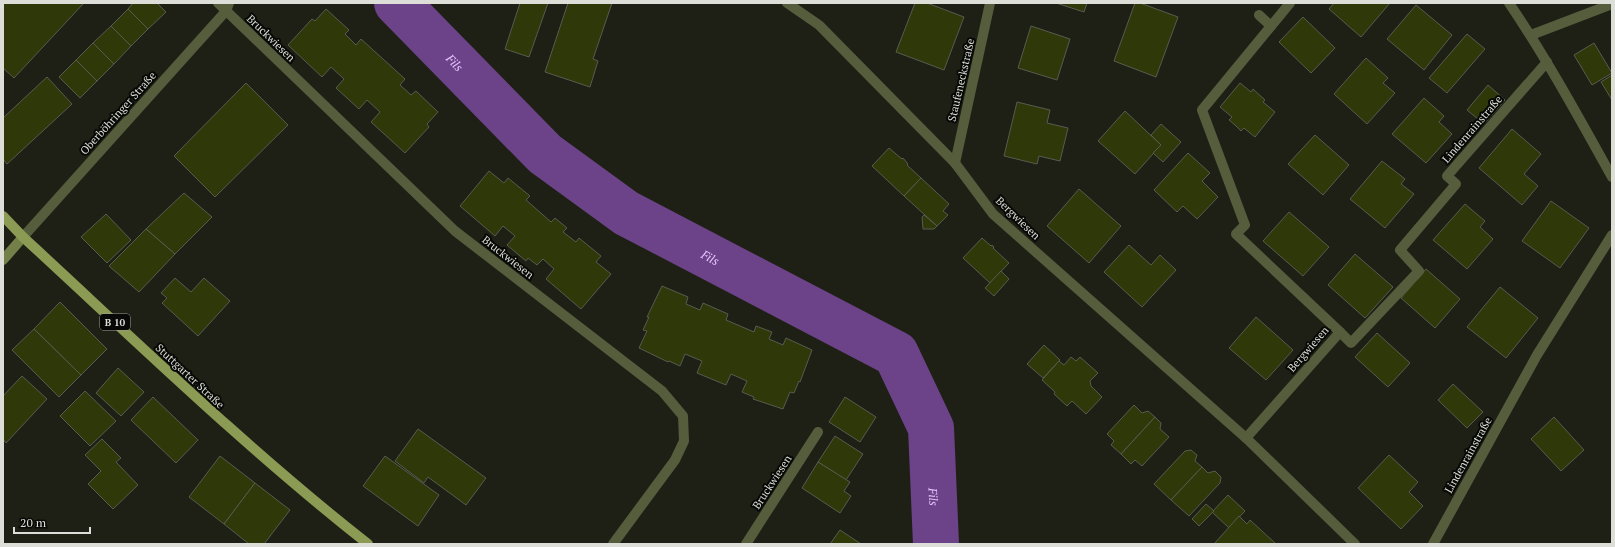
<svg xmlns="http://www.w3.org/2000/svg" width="1615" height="547" viewBox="0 0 1615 547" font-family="'PT Serif',serif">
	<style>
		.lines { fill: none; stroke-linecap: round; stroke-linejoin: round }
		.river { stroke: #6c4388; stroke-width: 46 }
		.building { fill: #2f3808; stroke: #585b50 }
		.service { stroke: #555d3c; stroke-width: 10 }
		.minor { stroke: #555d3c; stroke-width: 10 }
		.tertiary { stroke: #555d3c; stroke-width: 10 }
		.secondary { stroke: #73804a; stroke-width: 10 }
		.primary { stroke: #8b9b54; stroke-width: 10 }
		.labels { text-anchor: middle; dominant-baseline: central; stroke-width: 4; stroke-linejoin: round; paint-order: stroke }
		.shield { fill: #080906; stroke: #9c9e98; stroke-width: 1 }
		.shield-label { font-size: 10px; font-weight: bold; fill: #dcded7 }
		.street-label { font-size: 11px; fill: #dcded7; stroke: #080906 }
		.water-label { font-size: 12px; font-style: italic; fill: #e5c4ff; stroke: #080906 }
	</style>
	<rect width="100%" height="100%" fill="#1e2016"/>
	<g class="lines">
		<!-- river -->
		<path class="river" id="s1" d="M397,3L545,154L626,213L896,354L931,428L936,544"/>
	</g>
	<!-- building -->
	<g class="building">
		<polygon points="3,3 84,3 14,78 3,68"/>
		<polygon points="133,3 157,3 166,12 148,29 128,9"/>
		<polygon points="520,3 548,3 529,57 505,49"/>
		<polygon points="568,3 612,3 593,59 598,61 590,87 545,72"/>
		<polygon points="915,3 927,3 964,17 944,70 896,52"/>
		<polygon points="1056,3 1087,3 1084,12"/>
		<polygon points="1135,3 1140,3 1178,17 1156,77 1114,61"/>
		<polygon points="1334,3 1390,3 1361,37 1329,9"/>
		<polygon points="1416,5 1452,35 1424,70 1387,39"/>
		<polygon points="128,9 148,29 131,46 111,26"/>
		<polygon points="326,9 349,30 345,34 356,45 361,39 405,79 400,85 411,95 416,91 438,112 427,124 429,127 405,153 371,122 380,112 367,100 359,109 336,88 344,79 331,67 322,77 288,45 312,19 315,21"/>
		<polygon points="1303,17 1335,48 1311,73 1279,42"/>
		<polygon points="111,26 131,46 114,64 93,43"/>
		<polygon points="1031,26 1070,39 1057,80 1018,68"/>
		<polygon points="1467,34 1485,49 1447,93 1429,78"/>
		<polygon points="93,43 114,64 97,81 76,60"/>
		<polygon points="1594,43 1612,73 1592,85 1574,55"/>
		<polygon points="1366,58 1388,78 1383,83 1395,93 1367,124 1334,94"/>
		<polygon points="76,60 97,81 80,98 59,77"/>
		<polygon points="1612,75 1612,100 1601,82"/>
		<polygon points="47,77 72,104 7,164 3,159 3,118"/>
		<polygon points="246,83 288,125 215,197 174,156"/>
		<polygon points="1240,83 1251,92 1253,89 1265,100 1263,102 1275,112 1255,137 1244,128 1241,131 1235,125 1229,120 1232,117 1220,107"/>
		<polygon points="1488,85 1505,100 1484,124 1467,110"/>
		<polygon points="1424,98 1444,116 1439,122 1452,134 1426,163 1392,134"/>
		<polygon points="1017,102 1050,110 1047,123 1068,128 1060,161 1039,156 1037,164 1004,156"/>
		<polygon points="1125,111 1161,145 1135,174 1098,141"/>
		<polygon points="1161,124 1181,142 1163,162 1153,153 1161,145 1151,135"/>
		<polygon points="1512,129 1541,154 1524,174 1538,186 1522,205 1479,168"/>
		<polygon points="1315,135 1349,165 1323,195 1288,164"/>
		<polygon points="889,148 902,159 903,158 908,164 907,165 921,178 904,196 872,166"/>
		<polygon points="1188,153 1210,173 1202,181 1218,197 1197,219 1183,206 1177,212 1154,190"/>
		<polygon points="1382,161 1405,179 1401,184 1414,194 1385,228 1350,199"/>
		<polygon points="489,171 504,183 508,178 530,196 526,200 551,222 555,218 567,228 563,232 576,242 579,238 601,256 596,262 611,274 581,309 546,279 554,269 543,259 537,265 528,258 526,261 507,245 515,236 503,226 495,236 460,206"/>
		<polygon points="921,178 949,204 943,211 948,215 937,226 904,196"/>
		<polygon points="1079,189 1121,226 1089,263 1047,226"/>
		<polygon points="184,193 212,217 175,254 146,229"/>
		<polygon points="1551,201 1589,228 1560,268 1522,241"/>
		<polygon points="1465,204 1485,221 1480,227 1493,239 1467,269 1433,240"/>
		<polygon points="1289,212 1329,247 1303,276 1263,241"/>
		<polygon points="106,214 131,240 107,263 81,237"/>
		<polygon points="924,215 937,226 934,229 923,229 922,217"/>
		<polygon points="146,229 175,254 139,292 109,266"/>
		<polygon points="982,238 991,246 992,245 994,247 993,248 1009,263 990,283 963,258"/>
		<polygon points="1129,245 1151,265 1160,255 1176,270 1142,307 1104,272"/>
		<polygon points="1355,254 1393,287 1365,318 1328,285"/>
		<polygon points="1426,269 1460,299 1435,328 1401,298"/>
		<polygon points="1001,271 1009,279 994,296 985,288"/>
		<polygon points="175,278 191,292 204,278 230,301 198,336 162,303 167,298 161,293"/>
		<polygon points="662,286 688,297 686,304 700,310 703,303 728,314 726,320 754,332 756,326 772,332 769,339 783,345 786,338 812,350 800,382 799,381 794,393 790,392 783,409 753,399 754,397 742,392 747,381 731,374 726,385 697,373 702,361 685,354 680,366 669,361 668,362 639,348 647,331 643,330 649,317 647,317"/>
		<polygon points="1500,287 1538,318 1506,358 1467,327"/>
		<polygon points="60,302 107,349 81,375 34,329"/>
		<polygon points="1256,317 1293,350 1266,380 1229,348"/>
		<polygon points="34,329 81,375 59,397 12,350"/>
		<polygon points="1377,333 1410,363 1388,387 1355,357"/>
		<polygon points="1044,345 1060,360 1043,378 1027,364"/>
		<polygon points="1071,357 1076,361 1080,357 1098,373 1090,381 1091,386 1102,397 1086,414 1072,401 1067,406 1054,394 1055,392 1042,380 1059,361 1064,365"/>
		<polygon points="118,368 144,392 121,416 96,393"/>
		<polygon points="22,376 47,399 6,443 3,439 3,396"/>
		<polygon points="1453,384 1483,412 1467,428 1438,400"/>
		<polygon points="85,391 116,421 90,446 60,416"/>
		<polygon points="153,397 198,440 176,463 131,420"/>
		<polygon points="845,397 876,417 860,442 829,422"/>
		<polygon points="1134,405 1142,413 1148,411 1155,417 1121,454 1111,445 1114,441 1107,434"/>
		<polygon points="1155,417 1161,423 1160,429 1169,437 1142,466 1135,460 1131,464 1121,454"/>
		<polygon points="1554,417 1584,450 1561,471 1531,439"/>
		<polygon points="418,429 486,478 466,505 428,477 424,483 395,461"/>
		<polygon points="835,436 863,454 846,480 818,462"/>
		<polygon points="102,439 121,458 116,462 138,485 113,509 88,484 101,471 85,455"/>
		<polygon points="1191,450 1197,455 1195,461 1202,467 1171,500 1154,484 1185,451"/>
		<polygon points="1389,455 1418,482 1409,492 1423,506 1401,529 1358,488"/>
		<polygon points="220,456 255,483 224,524 189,497"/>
		<polygon points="385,456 439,495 418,526 363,486"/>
		<polygon points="818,462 850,482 844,491 851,496 840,513 802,488"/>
		<polygon points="1202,467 1208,473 1215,471 1221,477 1220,483 1189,516 1171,500"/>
		<polygon points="255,483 290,510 264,544 249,544 224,524"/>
		<polygon points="1228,495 1245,511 1229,528 1212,512"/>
		<polygon points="1206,504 1214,511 1199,526 1192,519"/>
		<polygon points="1239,516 1247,524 1250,520 1276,544 1214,544"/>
		<polygon points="840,530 861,544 830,544"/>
	</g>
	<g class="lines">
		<!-- service -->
		<g class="service">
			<polyline points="1259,15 1271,26"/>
			<polyline points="1340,332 1351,343 1419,271 1400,250 1456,184 1447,176 1547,62"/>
			<polyline points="1246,438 1340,332 1236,234 1245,225 1202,110 1290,3"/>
		</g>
		<!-- minor -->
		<g class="minor">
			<polyline points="218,3 455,231 662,391 683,416 684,441 675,460 613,544"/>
			<polyline points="787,3 819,25 955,163 993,214 1246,438 1355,544"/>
			<path d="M1509,3C1547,59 1579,118 1612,177"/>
			<polyline points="1531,35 1612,4"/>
			<polyline points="955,163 990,3"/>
			<polyline points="746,544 818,432"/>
			<polyline points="1433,544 1537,355 1612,235"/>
		</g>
		<!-- tertiary -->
		<polyline class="tertiary" points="23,237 226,11 229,3"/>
		<!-- secondary -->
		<polyline class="secondary" points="3,260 23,237"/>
		<!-- primary -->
		<path class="primary" d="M3,216L23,237C136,341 247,449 368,544"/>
	</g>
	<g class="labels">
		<!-- shield labels -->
		<rect class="shield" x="100" y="314" width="30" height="16" rx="3"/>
		<g class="shield-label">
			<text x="115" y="322">B 10</text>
		</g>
		<!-- street labels -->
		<g class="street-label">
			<text transform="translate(271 38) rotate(44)">Bruckwiesen</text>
			<text transform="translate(961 80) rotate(-77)">Staufeneckstraße</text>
			<text transform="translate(118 113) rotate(-48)">Oberböhringer Straße</text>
			<text transform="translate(1472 129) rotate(-49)">Lindenrainstraße</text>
			<text transform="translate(1018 218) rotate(44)">Bergwiesen</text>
			<text transform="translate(508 257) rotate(38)">Bruckwiesen</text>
			<text transform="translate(1308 349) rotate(-49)">Bergwiesen</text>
			<text transform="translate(190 376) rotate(43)">Stuttgarter Straße</text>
			<text transform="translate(1468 455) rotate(-61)">Lindenrainstraße</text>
			<text transform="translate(772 482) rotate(-57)">Bruckwiesen</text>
		</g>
		<!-- water labels -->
		<g class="water-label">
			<text stroke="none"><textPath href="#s1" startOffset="83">Fils</textPath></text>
			<text stroke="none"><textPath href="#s1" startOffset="407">Fils</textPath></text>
			<text stroke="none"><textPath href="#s1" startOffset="767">Fils</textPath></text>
		</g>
	</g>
	<!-- border -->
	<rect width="1615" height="547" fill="none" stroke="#dcded7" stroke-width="8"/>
	<!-- scale -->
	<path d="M14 527v6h76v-6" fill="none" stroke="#dcded7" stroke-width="2"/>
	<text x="20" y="527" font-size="12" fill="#dcded7" stroke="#080906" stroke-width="3" paint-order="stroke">20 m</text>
</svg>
